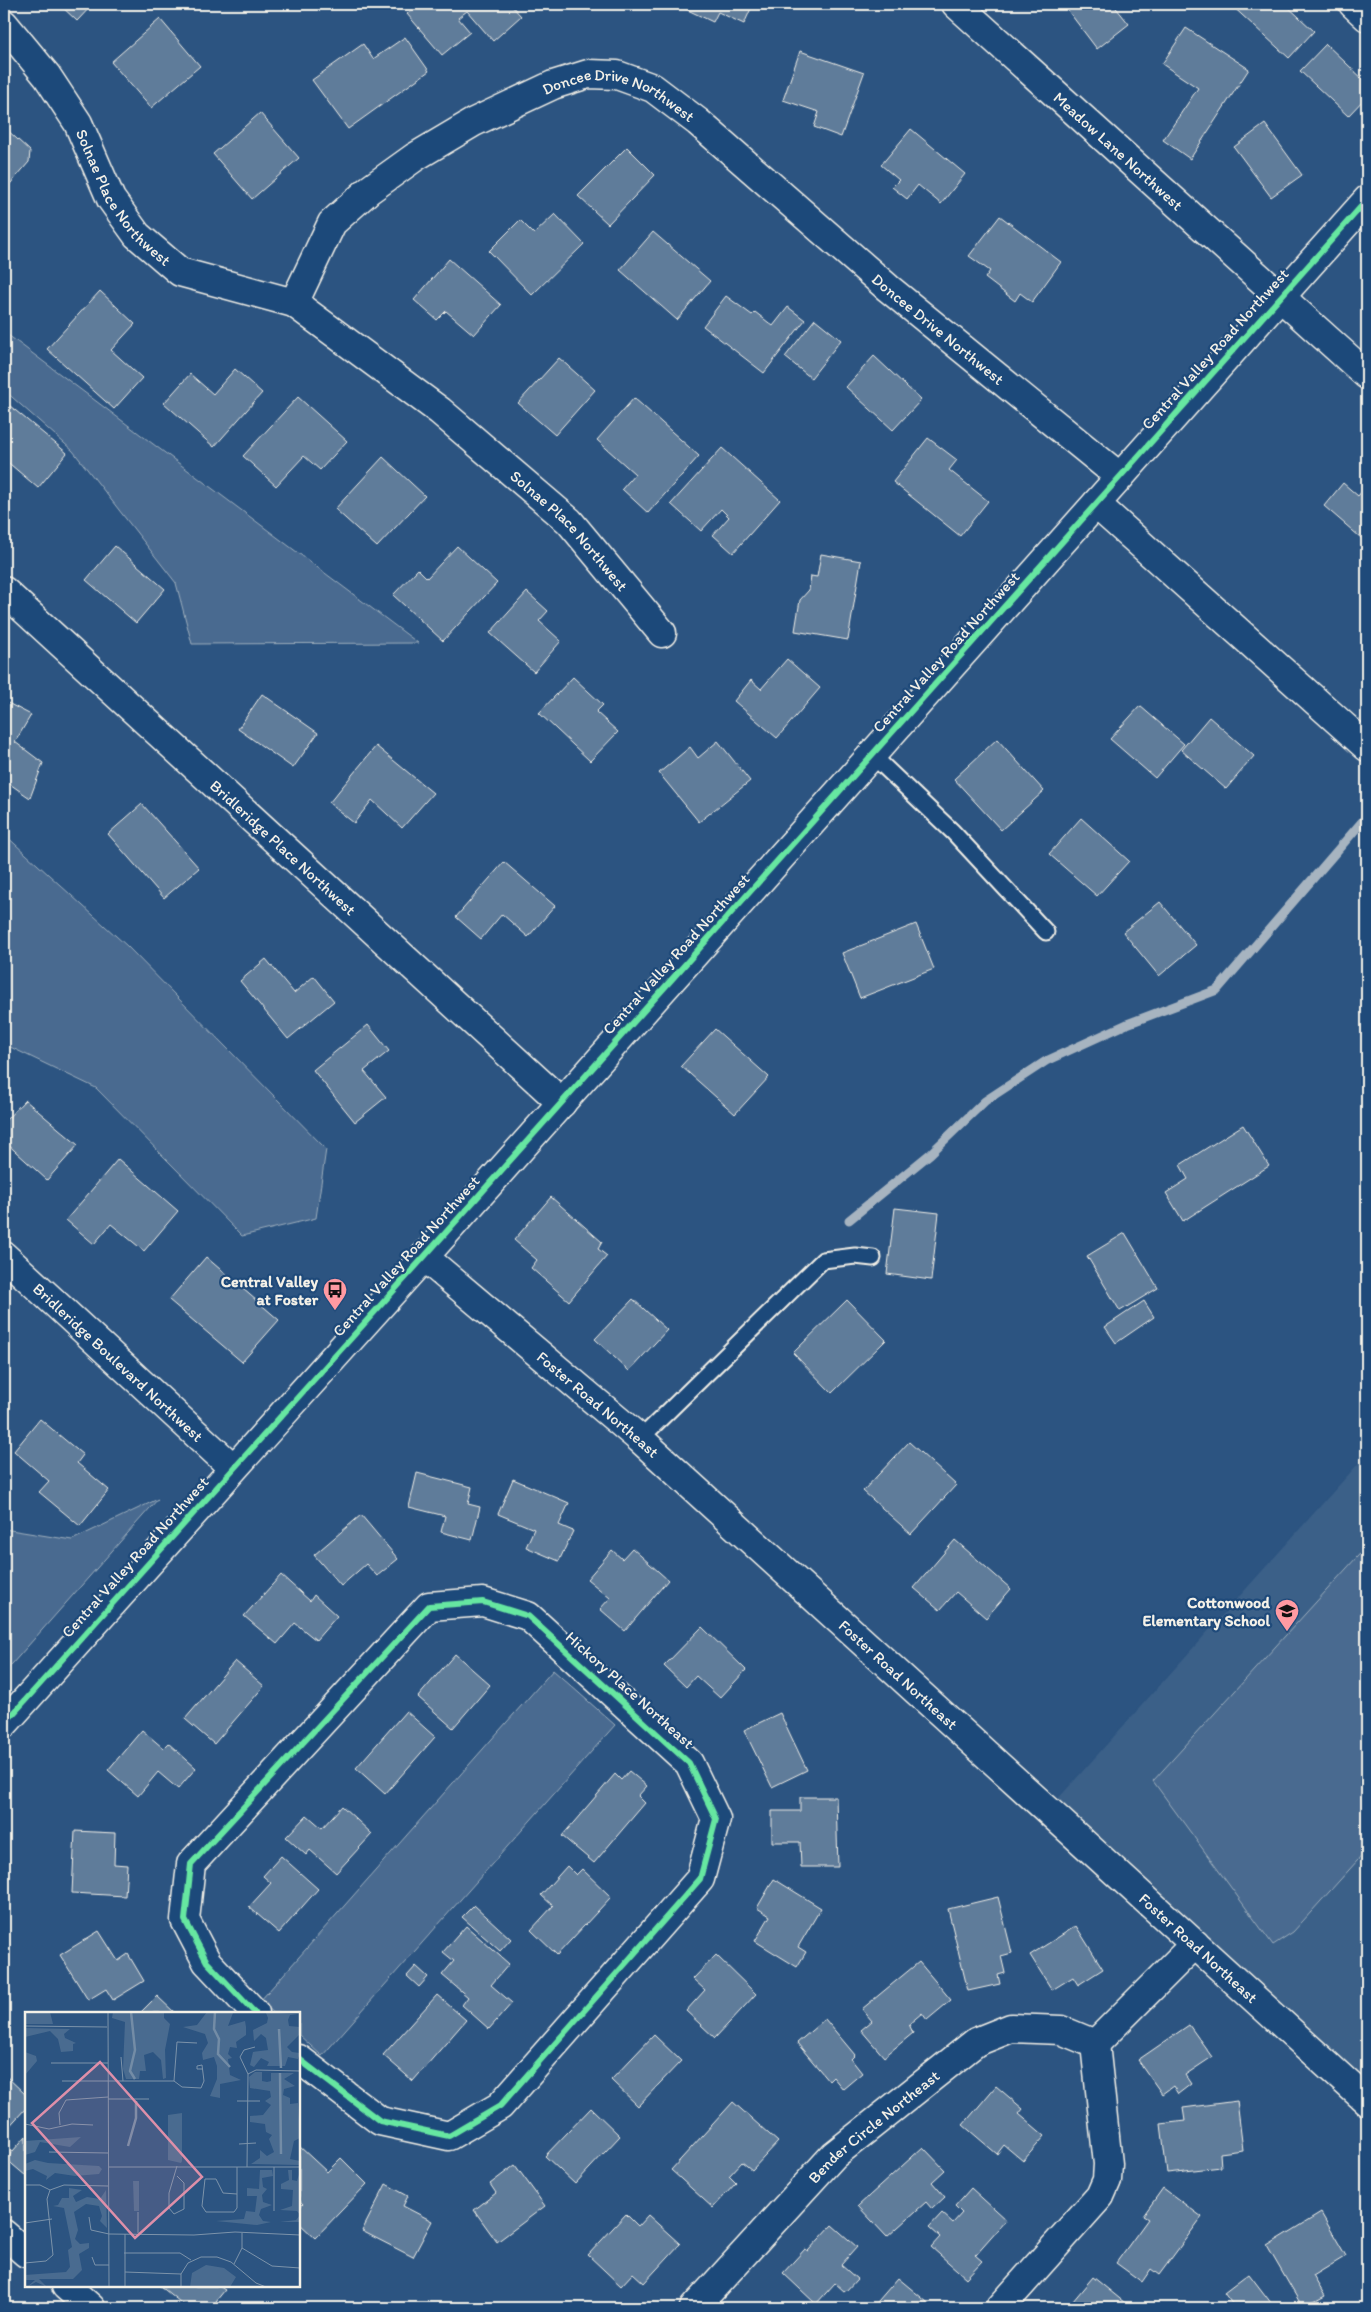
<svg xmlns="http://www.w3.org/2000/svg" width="1371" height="2312" viewBox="0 0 1371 2312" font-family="Itim,sans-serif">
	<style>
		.built { fill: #3b6088 }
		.green { fill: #496b90; stroke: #9eaebc }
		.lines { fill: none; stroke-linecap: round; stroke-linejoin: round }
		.stream { stroke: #a7b4c0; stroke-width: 9 }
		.building { fill: #5e7b9a; stroke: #f4f1e8 }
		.service-casing { stroke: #f4f1e8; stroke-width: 19 }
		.minor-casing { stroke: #f4f1e8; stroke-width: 31 }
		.tertiary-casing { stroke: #f4f1e8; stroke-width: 31 }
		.secondary-casing { stroke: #f4f1e8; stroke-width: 31 }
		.service { stroke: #1f4a7a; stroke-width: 15 }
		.minor { stroke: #1f4a7a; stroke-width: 28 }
		.tertiary { stroke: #1f4a7a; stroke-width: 28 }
		.secondary { stroke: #1f4a7a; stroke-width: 28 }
		.cycleway-casing { stroke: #1f4a7a; stroke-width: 9 }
		.cycleway { stroke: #66e7a1; stroke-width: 6 }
		.labels { text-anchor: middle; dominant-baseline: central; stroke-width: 4.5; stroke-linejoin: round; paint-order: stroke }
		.street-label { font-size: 16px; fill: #f4f1e8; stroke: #1f4a7a }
		.poi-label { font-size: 16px; font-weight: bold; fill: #f4f1e8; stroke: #1f4a7a; text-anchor: end }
		.inset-river { fill: none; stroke: #738ca6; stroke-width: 2.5 }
		.inset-road { fill: none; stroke: #7c93aa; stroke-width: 1 }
		.view { fill: #de8fa9; fill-opacity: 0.15; stroke: #de8fa9; stroke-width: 2.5 }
		.inset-edge { fill: none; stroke: #f4f1e8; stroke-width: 2.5 }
	</style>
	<rect width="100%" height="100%" fill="#2c5481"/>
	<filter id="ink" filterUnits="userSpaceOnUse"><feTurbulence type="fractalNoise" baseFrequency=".02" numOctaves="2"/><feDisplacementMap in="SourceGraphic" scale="10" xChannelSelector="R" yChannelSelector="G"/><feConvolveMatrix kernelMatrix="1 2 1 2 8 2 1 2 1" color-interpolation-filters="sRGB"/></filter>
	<g filter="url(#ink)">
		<!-- built -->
		<polygon class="built" points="1367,1454 1367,2101 1048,1810"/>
		<!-- green -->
		<g class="green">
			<polygon points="4,332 418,643 192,644 176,583 73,451 4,390"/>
			<polygon points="4,834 127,946 326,1149 316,1218 242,1236 96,1088 4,1044"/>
			<polygon points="158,1499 4,1673 4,1529 72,1540"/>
			<polygon points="1367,1546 1367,1850 1293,1932 1273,1945 1153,1781"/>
			<polygon points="553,1670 615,1725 322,2056 299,2035 299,2013 274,2013 260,2001"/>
		</g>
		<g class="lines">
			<!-- stream -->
			<polyline class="stream" points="849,1220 930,1154 985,1101 1046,1061 1127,1024 1217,990 1367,816"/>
		</g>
		<!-- building -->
		<g class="building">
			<polygon points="59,4 93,4 77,21"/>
			<polygon points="419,4 510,4 521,16 493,41 467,11 458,18 470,32 442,55 407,14"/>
			<polygon points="675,4 753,4 744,24 718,12 713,22"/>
			<polygon points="1063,4 1113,4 1129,24 1097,49"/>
			<polygon points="1230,4 1285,4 1314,31 1289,58"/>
			<polygon points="160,19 200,66 151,108 111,62"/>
			<polygon points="1186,28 1249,69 1190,159 1163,140 1198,88 1162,64"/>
			<polygon points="405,37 429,71 348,129 312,80 363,44 373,59"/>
			<polygon points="1326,44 1367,83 1367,96 1348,116 1300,71"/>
			<polygon points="800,51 864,73 841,137 814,127 819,112 783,100"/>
			<polygon points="260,113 299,158 252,199 213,154"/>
			<polygon points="1265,124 1302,175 1271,197 1234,147"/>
			<polygon points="4,127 30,151 29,162 4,191"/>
			<polygon points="911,129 965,174 941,204 918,185 907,199 892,187 899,180 881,165"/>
			<polygon points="627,147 655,175 608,224 578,196"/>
			<polygon points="555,214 584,244 532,295 489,251 520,220 534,234"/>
			<polygon points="1000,216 1061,262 1032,302 1020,293 1015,301 985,278 990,271 969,256"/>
			<polygon points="653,232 710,281 677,320 620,270"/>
			<polygon points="449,259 501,305 474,335 446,311 437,320 414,300"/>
			<polygon points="100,291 135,324 111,350 142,378 114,409 47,349"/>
			<polygon points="726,296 752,315 755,312 773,326 788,307 805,320 764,373 703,326"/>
			<polygon points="815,319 841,340 811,378 785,357"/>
			<polygon points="874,356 921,400 893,430 846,387"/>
			<polygon points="559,358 595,390 555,435 518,403"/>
			<polygon points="235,369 262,393 214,447 164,403 190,374 213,394"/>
			<polygon points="298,397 347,441 320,470 304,456 276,486 243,456"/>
			<polygon points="634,398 699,456 648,513 622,489 635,474 597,440"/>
			<polygon points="4,401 67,453 38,488 4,459"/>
			<polygon points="928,438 957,460 949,470 988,501 960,536 893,482"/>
			<polygon points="722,448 780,500 733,553 713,535 729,517 721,509 701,531 671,504"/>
			<polygon points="383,457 425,496 377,547 335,509"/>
			<polygon points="1343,483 1358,496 1367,485 1367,543 1324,506"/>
			<polygon points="115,546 165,589 136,623 86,580"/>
			<polygon points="457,546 497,583 443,641 393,595 418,569 427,578"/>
			<polygon points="821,554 861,561 848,640 795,631 800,600 809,590 811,576 817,577"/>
			<polygon points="527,592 548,611 539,621 561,641 534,672 490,633"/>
			<polygon points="787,659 820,688 777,738 734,701 751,680 761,689"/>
			<polygon points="573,677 603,705 596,712 618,732 590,761 539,713"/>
			<polygon points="262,694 318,733 293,768 238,729"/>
			<polygon points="4,701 31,715 15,742 43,763 30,798 4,780"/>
			<polygon points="1140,706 1184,744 1155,778 1110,739"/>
			<polygon points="1209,717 1254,756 1226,789 1181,750"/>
			<polygon points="997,739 1044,791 1001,830 954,779"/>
			<polygon points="718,741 750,781 699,822 659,773 690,747 698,758"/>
			<polygon points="376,746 433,793 402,828 372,800 354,823 329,803"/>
			<polygon points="142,804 199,868 164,898 108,834"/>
			<polygon points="1081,818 1129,861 1097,896 1049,854"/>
			<polygon points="504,862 555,906 528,937 502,914 481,939 456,917"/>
			<polygon points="1160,902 1196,945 1159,976 1123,932"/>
			<polygon points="916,924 934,969 860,998 842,953"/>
			<polygon points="266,959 294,993 314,976 334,1001 288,1039 240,981"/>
			<polygon points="368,1025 389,1051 364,1071 386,1097 355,1122 313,1070"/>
			<polygon points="715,1029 769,1077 735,1114 681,1066"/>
			<polygon points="25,1100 78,1145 47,1180 4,1141 4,1135 7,1131 4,1129 4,1122"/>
			<polygon points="1243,1125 1269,1166 1183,1221 1166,1193 1188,1179 1180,1165"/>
			<polygon points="118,1159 178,1211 144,1251 111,1224 94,1244 66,1220"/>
			<polygon points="551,1197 602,1242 598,1249 607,1256 569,1301 531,1268 537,1260 514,1240"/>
			<polygon points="895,1208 939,1213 931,1280 887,1274"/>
			<polygon points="1125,1233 1158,1288 1120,1311 1087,1256"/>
			<polygon points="206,1257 279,1320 242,1362 169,1300"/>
			<polygon points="633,1299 667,1330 629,1371 595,1339"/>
			<polygon points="847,1300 886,1340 832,1393 793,1353"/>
			<polygon points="1144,1301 1154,1317 1116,1343 1105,1327"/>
			<polygon points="40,1419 83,1455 77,1463 109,1490 80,1526 39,1492 49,1481 14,1451"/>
			<polygon points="909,1442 956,1485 911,1534 863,1491"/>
			<polygon points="417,1473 472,1487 468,1504 480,1507 472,1540 441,1532 445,1516 409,1507"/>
			<polygon points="513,1479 569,1503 559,1525 573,1531 559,1561 526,1547 534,1529 498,1514"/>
			<polygon points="361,1515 398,1559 377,1576 366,1564 341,1586 314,1555"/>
			<polygon points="955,1540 1011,1589 986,1618 956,1592 940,1610 914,1588"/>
			<polygon points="632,1548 668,1580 625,1631 600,1609 610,1598 587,1579 612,1550 622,1559"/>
			<polygon points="281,1575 310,1601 314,1595 337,1616 316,1640 295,1623 277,1644 244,1616"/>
			<polygon points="702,1627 746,1670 720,1698 696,1676 686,1687 664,1666"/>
			<polygon points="455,1654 490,1685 453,1728 418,1697"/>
			<polygon points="235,1661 264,1686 214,1744 185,1719"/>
			<polygon points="406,1711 435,1737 385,1794 356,1768"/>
			<polygon points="780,1713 807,1770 772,1787 744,1730"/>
			<polygon points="142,1730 163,1748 168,1743 196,1768 178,1789 158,1772 138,1796 108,1770"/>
			<polygon points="629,1771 647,1786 638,1796 645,1803 594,1863 562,1836 615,1774 621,1780"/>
			<polygon points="800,1797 836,1797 838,1867 801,1867 800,1842 772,1842 772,1811 800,1811"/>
			<polygon points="342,1806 372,1834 336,1873 310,1850 306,1855 286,1837 307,1815 322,1828"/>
			<polygon points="75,1831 115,1833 114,1864 127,1865 125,1896 72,1893"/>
			<polygon points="281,1856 318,1889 279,1933 249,1907 271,1883 263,1876"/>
			<polygon points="567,1866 576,1875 582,1869 611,1897 557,1955 531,1930 553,1906 541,1895"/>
			<polygon points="774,1879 821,1908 798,1947 806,1952 797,1967 755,1941 770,1916 757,1908"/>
			<polygon points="998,1897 1012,1953 1001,1956 1005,1973 998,1975 1000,1984 968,1991 948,1909"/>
			<polygon points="474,1905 511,1939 500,1951 462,1917"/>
			<polygon points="466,1926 509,1964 491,1985 512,2003 489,2029 462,2005 468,1997 442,1975 454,1961 443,1952"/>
			<polygon points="1076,1926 1103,1969 1078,1985 1073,1977 1052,1990 1030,1955"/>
			<polygon points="99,1931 118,1961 128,1954 144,1981 113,2000 106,1989 88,2000 60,1955"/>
			<polygon points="716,1955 756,1994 715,2038 686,2011 705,1990 693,1979"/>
			<polygon points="919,1962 951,2000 927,2020 922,2013 909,2024 913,2033 884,2057 861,2030 872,2021 862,2009"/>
			<polygon points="416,1966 428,1977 419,1987 407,1976"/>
			<polygon points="437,1995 466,2020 413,2081 383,2055"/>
			<polygon points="157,1996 175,2013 140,2013"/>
			<polygon points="825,2019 855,2055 851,2059 862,2073 843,2089 833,2077 829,2081 797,2043"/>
			<polygon points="1189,2025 1212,2057 1185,2075 1191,2084 1178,2094 1173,2086 1162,2094 1138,2060"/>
			<polygon points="654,2035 681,2061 638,2106 611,2080"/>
			<polygon points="4,2074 26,2095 26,2108 4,2132"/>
			<polygon points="996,2086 1023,2109 1019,2114 1045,2136 1023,2161 1004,2145 997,2154 963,2125"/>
			<polygon points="1237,2101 1243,2150 1220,2153 1221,2167 1167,2173 1161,2124 1185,2121 1183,2108"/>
			<polygon points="733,2102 778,2142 752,2170 742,2162 729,2176 736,2183 713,2208 671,2170"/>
			<polygon points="591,2108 620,2136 575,2184 545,2156"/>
			<polygon points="26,2136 26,2176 6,2159"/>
			<polygon points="299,2146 327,2172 341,2158 367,2184 315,2238 299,2223 299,2208 303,2204 299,2200"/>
			<polygon points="923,2147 945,2170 932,2182 945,2197 932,2209 926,2202 887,2237 858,2206"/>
			<polygon points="515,2165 545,2206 497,2242 474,2210 496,2193 490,2184"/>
			<polygon points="386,2184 408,2196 403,2206 432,2221 413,2257 362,2231"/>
			<polygon points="971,2188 1006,2220 975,2255 982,2261 966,2278 931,2247 940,2237 929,2227 942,2213 953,2223 962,2213 955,2206"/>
			<polygon points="1163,2188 1202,2217 1159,2275 1151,2269 1142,2282 1116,2263 1148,2219 1143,2216"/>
			<polygon points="1321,2213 1346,2256 1313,2276 1325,2296 1303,2308 1267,2246"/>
			<polygon points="626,2214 638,2226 648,2215 680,2244 644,2283 633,2273 621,2286 588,2255"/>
			<polygon points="832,2225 857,2247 841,2265 857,2279 845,2292 835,2283 816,2304 783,2273 805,2249 808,2251"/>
			<polygon points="1249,2274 1275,2308 1230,2308 1233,2305 1224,2293"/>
			<polygon points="1093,2277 1130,2307 1130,2308 1067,2308"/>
			<polygon points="898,2278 933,2307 932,2308 872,2308"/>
			<polygon points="160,2286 219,2286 225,2290 216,2301 224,2308 184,2308 185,2306"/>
		</g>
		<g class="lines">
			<defs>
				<g id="service">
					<polyline points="872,755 953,832 1046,932"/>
					<polyline points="640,1439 823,1260 855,1256 873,1258"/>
				</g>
				<g id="minor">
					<path id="s1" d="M956,4L1367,375"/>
					<polyline points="1353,4 1367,17"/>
					<path id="s2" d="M4,24L47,76L78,123L111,199L137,235L180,272L294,303L440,411L569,521L662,633"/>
					<path id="s3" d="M294,303L332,223L369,190L415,157L474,122L553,85L588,74L617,75L653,88L698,122L888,288L1120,477"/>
					<polyline points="1096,504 1367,747"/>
					<path id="s4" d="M4,591L562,1103"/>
					<path id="s5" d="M4,1256L233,1468"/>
					<polyline points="255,2013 207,1962 185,1920 191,1864 429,1606 483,1602 528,1616 689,1763 716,1819 700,1879 500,2106 449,2136 380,2121 299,2059"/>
					<polyline points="1095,2044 1195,1944"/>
					<polyline points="4,2234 26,2253"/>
					<polyline points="66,2286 91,2308"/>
					<path id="s6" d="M694,2308L834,2155L976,2042L1011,2028L1061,2030L1095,2044"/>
					<polyline points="1000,2308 1100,2196 1107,2180 1108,2164 1095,2044"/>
				</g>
				<g id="tertiary">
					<path id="s7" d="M424,1257L640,1439L1367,2101"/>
				</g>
				<polyline id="secondary" points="4,1724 424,1257 1367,200"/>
			</defs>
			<!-- service casing -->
			<use href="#service" class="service-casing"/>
			<!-- minor casing -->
			<use href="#minor" class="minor-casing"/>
			<!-- tertiary casing -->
			<use href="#tertiary" class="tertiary-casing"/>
			<!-- secondary casing -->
			<use href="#secondary" class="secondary-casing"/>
			<!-- service -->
			<use href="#service" class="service"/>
			<!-- minor -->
			<use href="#minor" class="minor"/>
			<!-- tertiary -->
			<use href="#tertiary" class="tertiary"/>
			<!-- secondary -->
			<use href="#secondary" class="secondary"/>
			<defs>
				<g id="cycleway">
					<polyline points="4,1724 424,1257 1367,200"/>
					<polyline points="255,2013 207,1962 185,1920 191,1864 429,1606 483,1602 528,1616 689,1763 716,1819 700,1879 500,2106 449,2136 380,2121 299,2059"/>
				</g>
			</defs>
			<!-- cycleway casing -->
			<use href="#cycleway" class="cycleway-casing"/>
			<!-- cycleway -->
			<use href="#cycleway" class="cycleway"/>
		</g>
	</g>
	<!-- icons -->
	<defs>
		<symbol id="bus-pin" viewBox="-11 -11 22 30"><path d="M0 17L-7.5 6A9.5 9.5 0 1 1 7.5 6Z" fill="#ff9aa2" stroke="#1f4a7a"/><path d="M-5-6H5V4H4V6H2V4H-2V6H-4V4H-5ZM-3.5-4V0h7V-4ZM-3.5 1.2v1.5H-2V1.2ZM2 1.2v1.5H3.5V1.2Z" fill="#111"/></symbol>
		<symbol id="school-pin" viewBox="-11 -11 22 30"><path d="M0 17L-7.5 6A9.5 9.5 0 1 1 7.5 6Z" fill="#ff9aa2" stroke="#1f4a7a"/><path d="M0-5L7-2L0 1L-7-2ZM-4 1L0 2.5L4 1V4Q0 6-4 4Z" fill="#111"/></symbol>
	</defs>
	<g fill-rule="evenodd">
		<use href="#bus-pin" x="321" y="1276" width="28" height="38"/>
		<use href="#school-pin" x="1273" y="1597" width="28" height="38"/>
	</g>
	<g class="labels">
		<!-- street labels -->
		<g class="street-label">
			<text stroke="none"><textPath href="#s3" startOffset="422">Doncee Drive Northwest</textPath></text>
			<text stroke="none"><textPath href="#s1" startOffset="219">Meadow Lane Northwest</textPath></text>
			<text stroke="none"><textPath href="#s2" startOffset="212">Solnae Place Northwest</textPath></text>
			<text stroke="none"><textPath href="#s3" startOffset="828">Doncee Drive Northwest</textPath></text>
			<text transform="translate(1215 349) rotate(-48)">Central Valley Road Northwest</text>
			<text stroke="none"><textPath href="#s2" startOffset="784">Solnae Place Northwest</textPath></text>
			<text transform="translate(946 652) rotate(-48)">Central Valley Road Northwest</text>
			<text stroke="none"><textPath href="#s4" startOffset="379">Bridleridge Place Northwest</textPath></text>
			<text transform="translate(676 954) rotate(-48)">Central Valley Road Northwest</text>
			<text transform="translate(406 1256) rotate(-48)">Central Valley Road Northwest</text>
			<text stroke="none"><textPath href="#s5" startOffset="156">Bridleridge Boulevard Northwest</textPath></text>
			<text stroke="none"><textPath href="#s7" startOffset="228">Foster Road Northeast</textPath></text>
			<text transform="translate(135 1557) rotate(-48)">Central Valley Road Northwest</text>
			<text stroke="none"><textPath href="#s7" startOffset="632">Foster Road Northeast</textPath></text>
			<text transform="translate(630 1690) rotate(42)">Hickory Place Northeast</text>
			<text stroke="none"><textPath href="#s7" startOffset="1038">Foster Road Northeast</textPath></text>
			<text stroke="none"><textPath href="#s6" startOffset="256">Bender Circle Northeast</textPath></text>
		</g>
		<!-- poi labels -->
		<g class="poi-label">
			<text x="318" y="1281">Central Valley<tspan x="318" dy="18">at Foster</tspan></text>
			<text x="1270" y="1602">Cottonwood<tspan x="1270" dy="18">Elementary School</tspan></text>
		</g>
	</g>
	<!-- overview -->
	<g transform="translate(25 2012)">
		<rect width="275" height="275" fill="#2c5481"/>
		<path d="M0,0H25L28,12H0ZM88,0H139V6L145,12L140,38L141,66L138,67L136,48L128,40L119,43L121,59H115L114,67H101L98,57L100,10L87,6ZM182,0H206L208,1L203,14L220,9L221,15V23L211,30L212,36L205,35L203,42L207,46L203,47L205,63L216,68L195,72V86L185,84L192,67V54L189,45L178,48L177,41L183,31L180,22L158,15L172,13ZM236,0L273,2L265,3L263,8L264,14L275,15V22L262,35L267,40L275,41L273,47L263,45L260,54H242L244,50L236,46L229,55L225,53L228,40L243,38L241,26L236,22L229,29L228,18L242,11L243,6L241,1ZM0,16L45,17L39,22L40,26L51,31L48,32V39L36,40L33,27L25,19L0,25ZM0,40L11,44L12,49L0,63ZM230,60H237V69L242,70L246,69V61H269L259,67L270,74L259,77L258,83L265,86V92L273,91L275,126L269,129L265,147L275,149V153L226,152L235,146V138L242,144L249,140L244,127L247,123L241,120L240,112L225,110V104L238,103L246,93L240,89L246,85L245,79L225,76L224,65ZM157,101V149L156,151L143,148V103ZM56,125L45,135L15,130L10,140L0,143V129ZM10,148L23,151L74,154L77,157L74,162L50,164L30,161L21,168L22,164L8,157L0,159V152ZM235,158H247L248,164L237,166L238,175L242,177L237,183L238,190L247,193L236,197L234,203L238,209L246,210L232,213L191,209L219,207L221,199L230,200L232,184H222V176L234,177ZM263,158H267V168L272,169L275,159V210H255L271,208L275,203L272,199L255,198L267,194L268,178L256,177V172L264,168ZM108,169H114V199H109ZM44,176L57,178L48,184L51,190L62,185L75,187L81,178L82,216L75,209L77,204L74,194L61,192L49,200L53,218L50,227L55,232L64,231V236L54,242L57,258L48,267H14L22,275L11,270L2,275L10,268H0V263L41,260L45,255L43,238L47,235L39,196L28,194L33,193L37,186H44ZM181,253L199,256L211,265L205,275H165L167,261Z" fill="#496b90"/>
		<path class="inset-river" d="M106,0L110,38L105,59L110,67M190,0L189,17L194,27L193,42L205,55M254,17L256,56M255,61L256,142M103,134L111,106V89"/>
		<path class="inset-road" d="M83,0L84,275M0,14L82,15M96,45L98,69M26,51H83M275,53V74M223,62L215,45L219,38L230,35M37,69H149L157,75L176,76L179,69L177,53L172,54V57H178M149,69L152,30L172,31M83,87H124M212,89H235M0,112L24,117L47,112L68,113M35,113L34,101L41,88L83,85M214,132L231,131M24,140L83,141M84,155H275M212,155V196L209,200H181L177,194L180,167H191L198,181L212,182M222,155L223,62L231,58L275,59M249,155V199M152,164L159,171V197L149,202L144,196V181L152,154M0,173H15L25,178M113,200V221M64,205L66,218L84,222L169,223L210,220L275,223M0,211L27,207M217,236L247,254L275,256M99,241H155L166,248M67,245L70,253H84M0,251L21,249L28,243L22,187L25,178L39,173L83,174M209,252L217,236V221M100,260L156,262M100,275V222M156,275V262L163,251L176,245H192L206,250L231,271L241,275"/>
		<path class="view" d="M75,50L177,165L110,226L7,111Z"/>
		<rect width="275" height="275" class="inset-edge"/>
	</g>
	<!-- margin -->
	<rect width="1371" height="2312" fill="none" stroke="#1f4a7a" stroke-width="20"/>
	<rect x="10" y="10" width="1351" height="2292" fill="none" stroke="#f4f1e8" stroke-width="2" filter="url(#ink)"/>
</svg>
